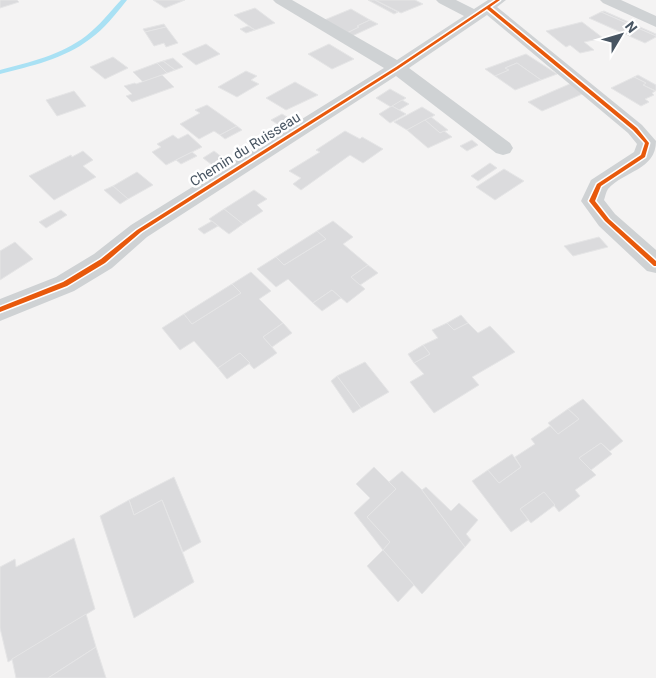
<svg xmlns="http://www.w3.org/2000/svg" width="656" height="678" viewBox="0 0 656 678" font-family="Roboto,sans-serif">
	<style>
		.lines { fill: none; stroke-linecap: round; stroke-linejoin: round }
		.stream { fill: #a9e1f4; fill-rule: evenodd }
		.building { fill: #dbdbdd; stroke: #e5e5e6 }
		.minor { fill: #cfd2d4; fill-rule: evenodd }
		.cycleway-casing { stroke: #fff; stroke-width: 3 }
		.cycleway { fill: #e8590c; fill-rule: evenodd }
		.labels { text-anchor: middle; dominant-baseline: central; stroke-width: 5; stroke-linejoin: round; paint-order: stroke }
		.far-street-label { font-size: 14px; fill: #485562; stroke: #fff }
	</style>
	<rect width="100%" height="100%" fill="#f4f3f3"/>
	<g class="lines">
		<!-- stream -->
		<path class="stream" d="M121,0H127C116,14 104,29 90,39C64,59 31,66 0,74V70C30,62 61,55 86,36C99,26 110,12 121,0Z"/>
	</g>
	<!-- building -->
	<g class="building">
		<polygon points="0,0 17,0 19,2 0,8"/>
		<polygon points="153,0 185,0 165,8"/>
		<polygon points="368,0 375,0 398,12 394,14"/>
		<polygon points="375,0 415,0 423,4 401,13"/>
		<polygon points="255,8 275,23 255,30 234,15"/>
		<polygon points="351,9 370,20 357,26 359,27 345,34 322,21"/>
		<polygon points="604,11 656,34 656,36 601,12"/>
		<polygon points="601,12 656,36 656,37 645,43 589,18"/>
		<polygon points="370,20 378,24 350,37 345,34 359,27 357,26"/>
		<polygon points="582,22 603,38 584,42 594,50 580,53 570,45 566,47 546,31"/>
		<polygon points="164,24 166,27 145,32 143,29"/>
		<polygon points="248,26 255,30 246,33 240,29"/>
		<polygon points="166,27 178,43 166,47 164,43 154,46 145,32"/>
		<polygon points="206,44 220,54 196,65 182,54"/>
		<polygon points="329,44 354,59 332,69 308,54"/>
		<polygon points="526,54 557,74 541,80 517,63 505,68 509,70 495,76 485,69"/>
		<polygon points="113,57 128,68 105,79 90,67"/>
		<polygon points="173,58 183,67 175,70 163,61"/>
		<polygon points="163,61 175,70 167,73 157,63"/>
		<polygon points="157,63 167,73 143,82 133,72"/>
		<polygon points="517,63 541,80 515,90 495,76 509,70 505,68"/>
		<polygon points="246,71 257,76 251,80 259,84 237,97 218,87"/>
		<polygon points="162,75 174,87 132,102 126,96 132,94 124,86 135,83 136,84"/>
		<polygon points="638,75 656,85 656,91 643,85 646,83 634,77"/>
		<polygon points="634,77 646,83 643,85 655,91 652,93 654,95 645,99 649,102 641,106 611,88"/>
		<polygon points="295,82 318,95 286,110 266,98"/>
		<polygon points="572,83 587,92 542,111 528,102"/>
		<polygon points="390,89 406,98 391,107 376,98"/>
		<polygon points="74,91 86,106 57,116 46,100"/>
		<polygon points="402,100 409,104 399,110 392,106"/>
		<polygon points="207,105 237,126 220,135 214,131 199,139 180,124 200,113 195,110"/>
		<polygon points="392,106 406,114 390,123 379,114"/>
		<polygon points="422,107 435,115 407,130 394,122"/>
		<polygon points="282,114 292,120 282,127 271,120"/>
		<polygon points="431,117 448,130 440,133 425,120"/>
		<polygon points="425,120 440,133 444,131 452,137 428,148 407,130"/>
		<polygon points="237,126 242,130 225,139 220,135"/>
		<polygon points="345,131 360,139 362,137 383,149 363,163 350,155 301,190 293,184 301,178 289,171 320,152 316,150"/>
		<polygon points="188,134 202,147 166,165 152,152 161,147 157,144 173,135 178,139"/>
		<polygon points="472,140 478,145 467,151 460,146"/>
		<polygon points="83,151 93,160 83,166 96,177 54,200 29,176 71,155 72,157"/>
		<polygon points="214,151 227,161 216,168 203,158"/>
		<polygon points="192,152 197,156 181,164 176,160"/>
		<polygon points="490,163 497,168 478,181 471,176"/>
		<polygon points="504,169 524,181 495,200 476,187"/>
		<polygon points="137,172 153,185 128,199 113,186"/>
		<polygon points="113,186 128,199 120,204 104,190"/>
		<polygon points="254,190 267,199 257,205 263,211 243,224 224,209"/>
		<polygon points="224,209 243,224 229,234 209,219"/>
		<polygon points="61,210 67,215 46,228 39,222"/>
		<polygon points="212,221 218,226 204,234 198,229"/>
		<polygon points="333,221 353,237 343,244 368,265 351,277 365,289 347,303 332,290 313,303 288,279 276,287 257,269 276,257 284,265 326,239 317,231"/>
		<polygon points="317,231 326,239 284,265 276,257"/>
		<polygon points="599,237 608,247 573,256 564,246"/>
		<polygon points="15,242 33,259 0,280 0,251"/>
		<polygon points="368,265 378,273 360,285 351,277"/>
		<polygon points="251,272 271,291 259,299 283,323 263,337 277,353 254,369 240,353 218,368 194,341 180,350 162,328 184,314 192,324 241,293 232,284"/>
		<polygon points="232,284 241,293 192,324 184,314"/>
		<polygon points="332,290 341,298 322,311 313,303"/>
		<polygon points="461,315 468,323 454,330 447,323"/>
		<polygon points="283,323 292,333 272,347 263,337"/>
		<polygon points="447,323 454,330 468,323 478,333 490,326 515,352 472,377 479,385 434,413 410,382 424,374 414,363 430,354 423,345 438,338 432,330"/>
		<polygon points="423,345 430,354 414,363 408,354"/>
		<polygon points="240,353 250,363 227,379 218,368"/>
		<polygon points="365,362 389,392 361,408 337,376"/>
		<polygon points="337,376 361,408 353,413 331,381"/>
		<polygon points="583,399 623,441 610,451 601,443 579,458 596,475 575,490 580,496 559,512 544,492 520,509 528,520 511,532 472,481 488,470 499,483 521,467 515,457 535,444 531,439 550,426 558,434 579,419 568,409"/>
		<polygon points="568,409 579,419 558,434 548,423"/>
		<polygon points="601,443 612,454 591,470 579,458"/>
		<polygon points="512,454 521,467 499,483 488,470"/>
		<polygon points="374,467 396,489 367,517 390,542 383,550 354,513 370,498 356,484"/>
		<polygon points="402,471 422,490 465,547 422,594 383,550 390,542 367,517 396,489 389,482"/>
		<polygon points="174,477 201,542 183,552 162,500 134,515 129,500"/>
		<polygon points="426,487 451,511 459,503 478,520 466,534 471,540 465,547 422,490"/>
		<polygon points="544,492 555,505 531,523 520,509"/>
		<polygon points="129,500 134,515 162,500 194,582 134,618 100,516"/>
		<polygon points="74,538 95,609 8,662 0,628 0,567 15,559 16,567"/>
		<polygon points="383,550 414,585 398,602 367,566"/>
		<polygon points="86,614 96,647 48,678 16,678 12,659"/>
		<polygon points="96,647 106,678 48,678"/>
	</g>
	<g class="lines">
		<!-- minor -->
		<g class="minor">
			<path d="M273,0H292L397,60L464,16L439,3L436,0H456L474,9L488,0H506L497,7L642,125L656,141C656,170 624,171 608,189C606,192 605,197 604,200L615,214L656,250V273L647,271L599,226L581,201L591,180L634,152L637,144L628,133L487,15L409,68L510,143L513,148L510,153L503,155L496,153L396,76L147,237L112,268L74,291L0,321V299L56,277L94,254L131,225L384,68L276,3Z"/>
			<polygon points="600,0 621,0 656,16 656,27 603,3"/>
		</g>
		<defs>
			<polygon id="cycleway" points="496,0 500,0 490,7 637,128 649,143 645,157 601,186 595,201 609,219 656,261 656,266 654,266 605,221 589,201 597,184 641,155 645,143 633,130 487,9 398,69 141,232 105,263 67,286 0,312 0,307 63,282 101,259 137,230 396,67"/>
		</defs>
		<!-- cycleway casing -->
		<use href="#cycleway" class="cycleway-casing"/>
		<!-- cycleway -->
		<use href="#cycleway" class="cycleway"/>
	</g>
	<g class="labels">
		<!-- far-street labels -->
		<g class="far-street-label">
			<text transform="translate(245 149) rotate(-32)">Chemin du Ruisseau</text>
		</g>
	</g>
	<!-- north arrow -->
	<g transform="translate(621 35) rotate(52)" stroke="#ffffff" stroke-width="4" paint-order="stroke">
	<path d="M0-4L9 19L0 12L-9 19Z" fill="#485562"/>
	<text y="-8" font-size="14" font-weight="bold" text-anchor="middle" fill="#485562">N</text>
	</g>
</svg>
